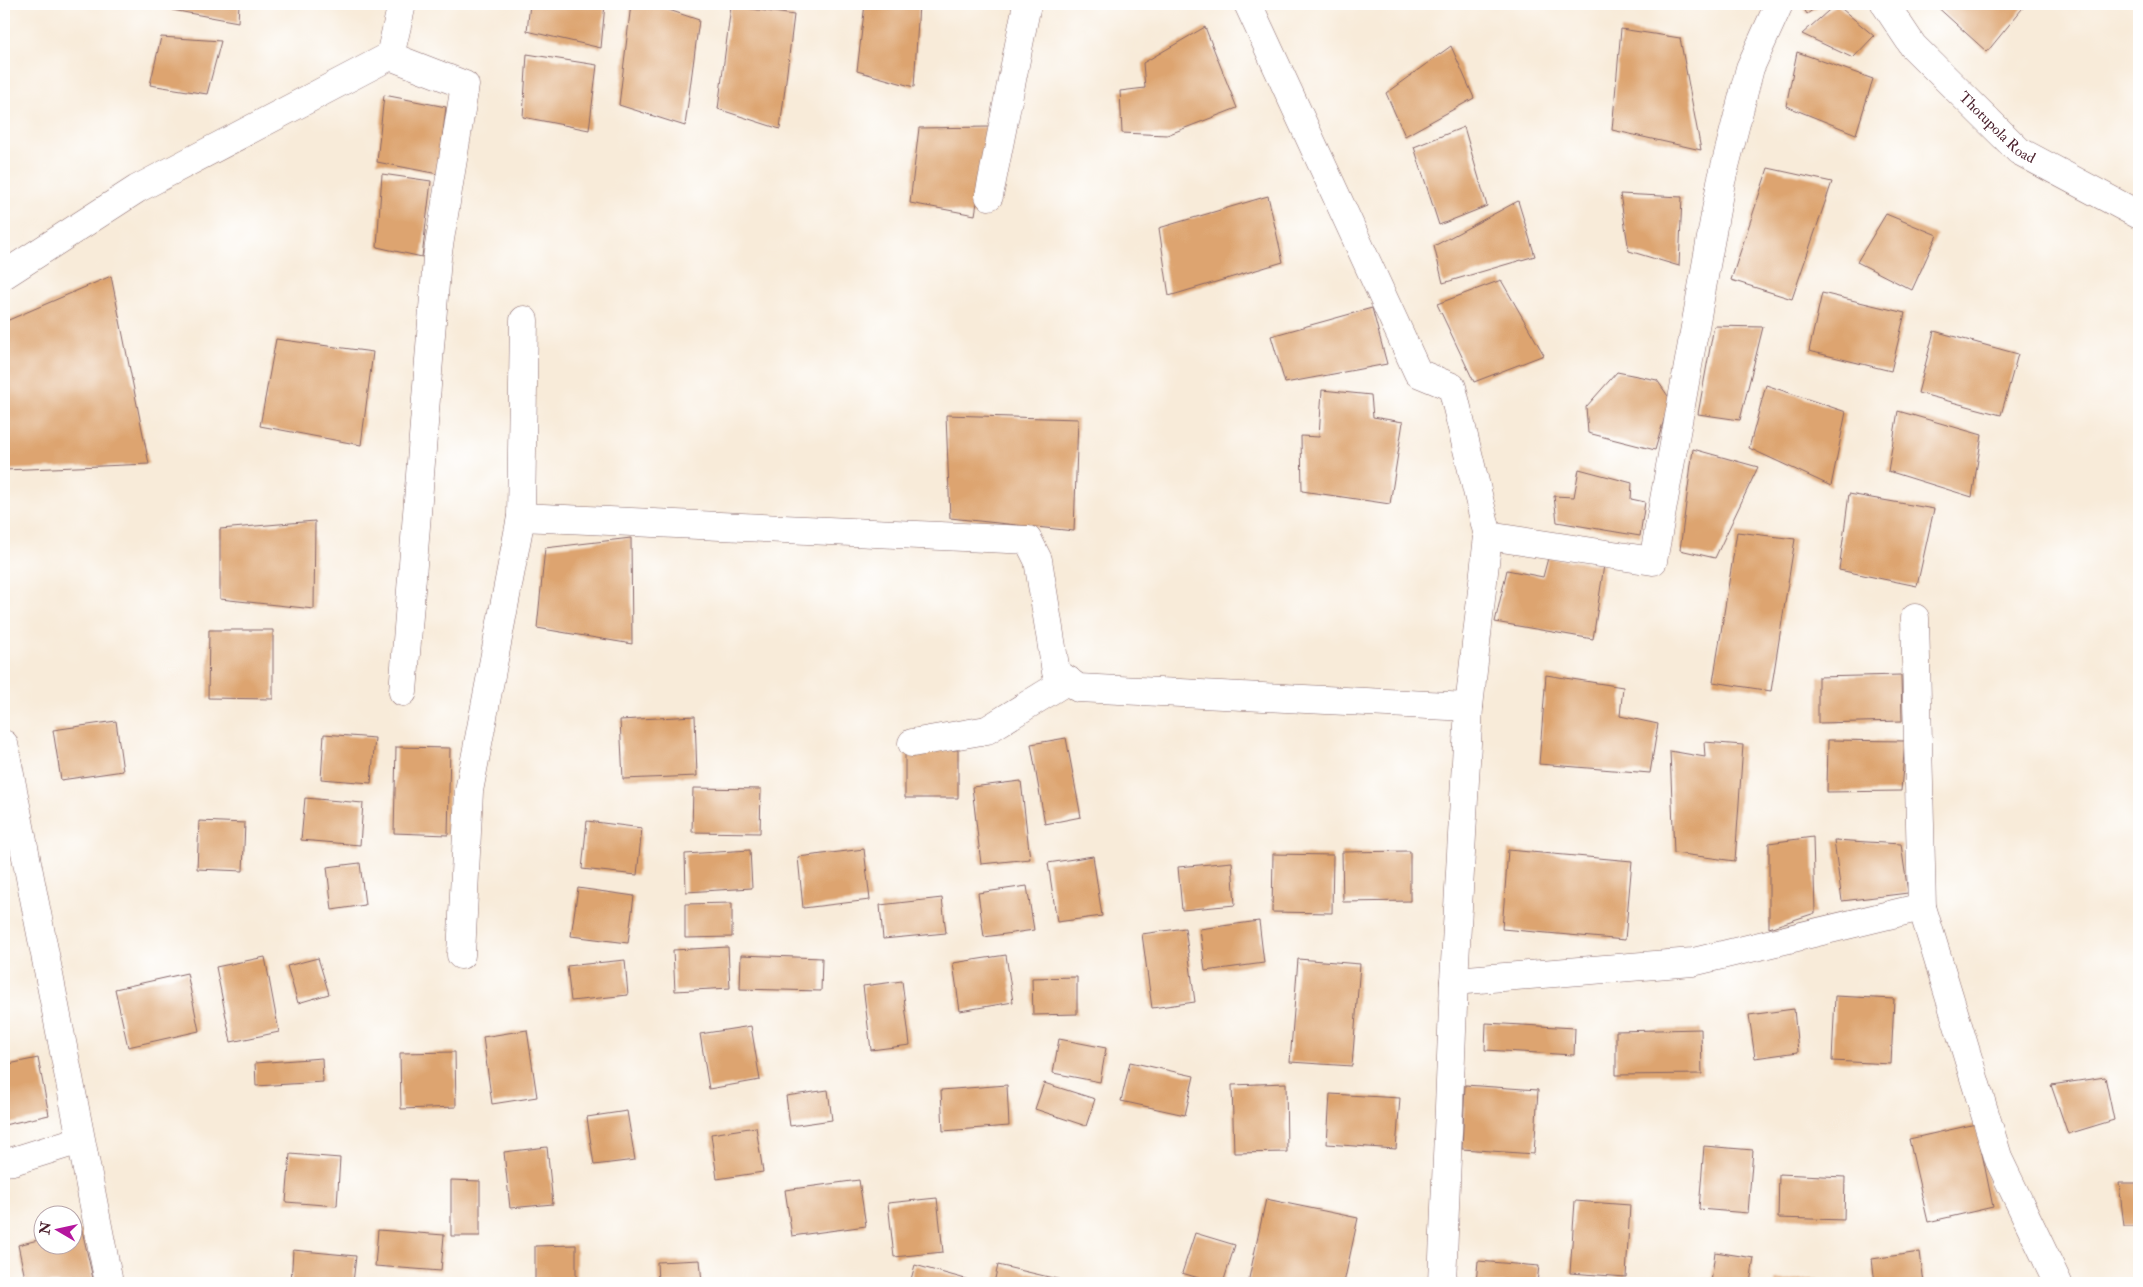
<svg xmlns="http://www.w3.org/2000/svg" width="2143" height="1287" viewBox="0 0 2143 1287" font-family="'IM FELL Double Pica',serif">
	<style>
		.building { fill: #dda470 }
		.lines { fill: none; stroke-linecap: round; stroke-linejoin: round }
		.minor-casing { stroke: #876668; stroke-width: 29 }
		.minor { stroke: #fff; stroke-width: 28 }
		.labels { text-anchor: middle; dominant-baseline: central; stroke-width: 4; stroke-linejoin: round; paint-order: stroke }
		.street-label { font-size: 15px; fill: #4a1f2b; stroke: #fff }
	</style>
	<rect width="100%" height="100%" fill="#fff"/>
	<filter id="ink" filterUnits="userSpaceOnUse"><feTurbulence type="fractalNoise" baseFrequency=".02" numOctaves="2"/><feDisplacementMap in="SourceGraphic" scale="10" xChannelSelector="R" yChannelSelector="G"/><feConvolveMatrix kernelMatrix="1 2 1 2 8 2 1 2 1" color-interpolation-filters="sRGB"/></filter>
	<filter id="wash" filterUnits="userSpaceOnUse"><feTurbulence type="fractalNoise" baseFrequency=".0096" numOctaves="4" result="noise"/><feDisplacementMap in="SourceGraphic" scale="20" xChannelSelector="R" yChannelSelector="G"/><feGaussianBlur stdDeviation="1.12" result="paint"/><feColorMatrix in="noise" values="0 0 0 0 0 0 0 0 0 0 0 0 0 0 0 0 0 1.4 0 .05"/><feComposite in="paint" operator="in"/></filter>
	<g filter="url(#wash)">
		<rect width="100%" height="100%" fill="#f8ebd9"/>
		<g id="blocks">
			<!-- building -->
			<g class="building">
				<polygon points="173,4 239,4 238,22 172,10"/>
				<polygon points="530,4 605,4 601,48 527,31"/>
				<polygon points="631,4 651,4 699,20 685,126 619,105"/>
				<polygon points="865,4 919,4 914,87 857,71"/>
				<polygon points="1801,4 1821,4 1807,14"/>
				<polygon points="1836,4 1874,36 1853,58 1802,34"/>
				<polygon points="1934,4 2026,4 1987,52"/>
				<polygon points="731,6 794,15 780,129 718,109"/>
				<polygon points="1205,27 1237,108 1167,135 1122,133 1120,91 1145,88 1143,63"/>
				<polygon points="1621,29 1680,38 1701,150 1612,130"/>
				<polygon points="161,37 221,41 207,94 150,85"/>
				<polygon points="1451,46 1474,98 1405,136 1386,93"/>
				<polygon points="1797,52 1873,79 1856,134 1786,106"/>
				<polygon points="527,54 597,65 589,130 523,117"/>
				<polygon points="384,95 446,107 438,174 377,162"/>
				<polygon points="989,127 975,215 910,203 919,128"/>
				<polygon points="1464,127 1487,206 1439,225 1414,147"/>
				<polygon points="1768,168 1832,182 1792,299 1731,280"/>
				<polygon points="382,174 431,181 422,257 377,247"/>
				<polygon points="1620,194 1682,197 1679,266 1629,251"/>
				<polygon points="1268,196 1283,262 1169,296 1159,228"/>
				<polygon points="1518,201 1535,256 1443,283 1434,246"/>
				<polygon points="1886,214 1937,235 1912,290 1857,262"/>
				<polygon points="111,276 149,464 4,470 4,322"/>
				<polygon points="1501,280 1544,355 1474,382 1437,304"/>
				<polygon points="1822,293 1905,313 1891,371 1809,351"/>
				<polygon points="1372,308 1387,364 1285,383 1271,336"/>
				<polygon points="1714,326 1763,327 1740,420 1698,414"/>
				<polygon points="1934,331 2018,354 2001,415 1918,393"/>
				<polygon points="276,339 373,352 361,445 260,426"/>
				<polygon points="1617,372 1657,380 1670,399 1655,450 1588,433 1586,407"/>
				<polygon points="1766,385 1846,412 1831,486 1749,448"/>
				<polygon points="1322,390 1371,395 1373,417 1403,422 1390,504 1302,491 1301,436 1319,437"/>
				<polygon points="1898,411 1982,435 1972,497 1888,471"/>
				<polygon points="946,415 1078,419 1074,531 950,518"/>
				<polygon points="1693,449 1758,467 1715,558 1680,550"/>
				<polygon points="1579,469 1632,483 1631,499 1645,502 1640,536 1557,522 1554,496 1574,497"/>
				<polygon points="1849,494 1934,509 1917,586 1839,570"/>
				<polygon points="315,521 314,609 220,599 220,529"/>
				<polygon points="1737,532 1795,539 1771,691 1713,682"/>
				<polygon points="631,538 632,644 537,628 545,548"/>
				<polygon points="1548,558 1604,565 1593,639 1495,622 1507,570 1543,577"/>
				<polygon points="209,630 273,630 273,699 208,698"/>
				<polygon points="1546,675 1623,687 1620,716 1658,724 1650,773 1539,764"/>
				<polygon points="1901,675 1902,721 1818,723 1818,677"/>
				<polygon points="695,716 697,776 623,779 620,720"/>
				<polygon points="116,721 123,771 61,780 53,730"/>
				<polygon points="324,734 375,738 371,783 321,779"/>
				<polygon points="1066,738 1081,817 1045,824 1031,744"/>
				<polygon points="1828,740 1905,741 1901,791 1827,792"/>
				<polygon points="1704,742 1743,745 1735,861 1674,853 1670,751 1705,757"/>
				<polygon points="396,747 450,748 448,835 394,833"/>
				<polygon points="958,750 958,798 905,798 905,751"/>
				<polygon points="1021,781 1030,859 981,864 972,787"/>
				<polygon points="693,788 761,789 760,833 692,832"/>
				<polygon points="305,798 363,803 360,845 301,840"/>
				<polygon points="199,821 245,823 243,871 197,869"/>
				<polygon points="587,821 642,828 637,875 582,869"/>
				<polygon points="1813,837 1815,913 1769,928 1769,843"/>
				<polygon points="1834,840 1901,844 1908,893 1842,901"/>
				<polygon points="864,849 870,900 803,908 798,857"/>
				<polygon points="750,850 752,888 686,892 685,854"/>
				<polygon points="1508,850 1632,861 1625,940 1502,929"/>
				<polygon points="1410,851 1410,901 1343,902 1342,852"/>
				<polygon points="1273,854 1333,855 1332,913 1272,912"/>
				<polygon points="1093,856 1102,916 1057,922 1048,863"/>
				<polygon points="1232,862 1235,905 1182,910 1178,867"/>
				<polygon points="360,863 365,905 332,910 327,867"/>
				<polygon points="1027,886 1034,930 984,937 978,893"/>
				<polygon points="578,888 634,896 628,943 571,936"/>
				<polygon points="942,898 946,933 883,939 880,905"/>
				<polygon points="732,903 732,937 685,938 685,904"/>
				<polygon points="1259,921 1264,963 1205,971 1200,929"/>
				<polygon points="1185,928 1195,1002 1152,1008 1142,934"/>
				<polygon points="728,947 730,988 675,991 673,950"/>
				<polygon points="741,955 822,958 821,991 740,989"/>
				<polygon points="1006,955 1013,1002 960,1011 953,963"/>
				<polygon points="265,957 279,1032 231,1042 216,967"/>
				<polygon points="318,958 329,994 298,1003 287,966"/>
				<polygon points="1298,959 1360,964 1352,1066 1290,1062"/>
				<polygon points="625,960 628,995 571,1001 567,966"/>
				<polygon points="187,973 199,1031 128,1047 115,989"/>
				<polygon points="1077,977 1077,1014 1033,1015 1032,978"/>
				<polygon points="902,981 910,1045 871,1050 863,986"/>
				<polygon points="1835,996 1894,999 1891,1064 1832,1061"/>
				<polygon points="1794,1009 1798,1052 1755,1058 1749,1015"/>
				<polygon points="1486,1023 1575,1028 1574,1055 1485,1050"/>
				<polygon points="751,1026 760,1080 709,1089 700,1034"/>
				<polygon points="1701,1029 1702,1074 1616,1075 1616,1031"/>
				<polygon points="527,1030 537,1097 492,1104 483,1037"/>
				<polygon points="1059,1039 1106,1048 1100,1082 1053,1073"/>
				<polygon points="455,1052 456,1107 401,1109 400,1053"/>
				<polygon points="38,1058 49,1115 4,1125 4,1065"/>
				<polygon points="322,1058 323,1082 256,1086 255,1063"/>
				<polygon points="1130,1062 1194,1076 1185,1115 1121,1101"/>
				<polygon points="2105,1077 2114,1120 2068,1134 2051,1085"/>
				<polygon points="1044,1083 1095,1099 1086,1126 1035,1109"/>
				<polygon points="1286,1083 1287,1152 1234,1153 1232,1085"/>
				<polygon points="1007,1085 1009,1126 943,1131 941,1090"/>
				<polygon points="1465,1085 1538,1090 1534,1154 1462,1149"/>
				<polygon points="828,1090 832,1120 790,1126 786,1096"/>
				<polygon points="1330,1094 1400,1098 1396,1149 1327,1144"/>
				<polygon points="627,1111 635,1160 594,1165 587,1117"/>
				<polygon points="1976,1124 1993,1207 1928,1222 1909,1139"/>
				<polygon points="756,1127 763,1172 717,1179 711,1134"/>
				<polygon points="1704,1146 1753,1150 1748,1213 1699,1209"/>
				<polygon points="547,1147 553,1204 510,1208 504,1152"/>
				<polygon points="290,1154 340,1158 337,1206 286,1202"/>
				<polygon points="1779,1174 1845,1177 1844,1220 1778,1218"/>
				<polygon points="451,1180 480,1181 480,1236 451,1236"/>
				<polygon points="859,1180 866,1226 792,1236 785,1190"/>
				<polygon points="2119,1183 2139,1183 2139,1226 2124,1226"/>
				<polygon points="937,1198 943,1252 894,1257 888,1203"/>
				<polygon points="1266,1199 1358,1218 1344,1283 1248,1283"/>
				<polygon points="1575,1201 1630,1205 1626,1277 1570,1273"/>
				<polygon points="82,1230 94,1283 26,1283 18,1245 42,1239 42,1244 72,1244 72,1232"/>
				<polygon points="378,1230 444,1235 441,1271 375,1266"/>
				<polygon points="1195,1233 1235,1245 1223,1283 1215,1283 1182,1273"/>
				<polygon points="576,1245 576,1283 535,1283 535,1246"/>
				<polygon points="293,1250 356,1256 353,1283 291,1283"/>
				<polygon points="1715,1252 1754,1258 1750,1283 1711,1283"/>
				<polygon points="1920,1252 1924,1283 1875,1283 1872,1259"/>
				<polygon points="700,1260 702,1283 658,1283 657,1262"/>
				<polygon points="1478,1261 1539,1266 1537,1283 1476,1283"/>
				<polygon points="915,1265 980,1283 910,1283"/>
				<polygon points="998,1265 1074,1283 994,1283"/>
				<polygon points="1818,1279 1818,1283 1775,1283 1775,1280"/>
			</g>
		</g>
	</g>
	<g filter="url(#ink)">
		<use href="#blocks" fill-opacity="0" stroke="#876668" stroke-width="1"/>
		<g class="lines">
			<defs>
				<g id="minor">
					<polyline points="1248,4 1418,373 1452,387 1488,536"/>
					<path id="s1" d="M1885,4L1913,46L2019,151L2139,215"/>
					<polyline points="390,56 465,85 437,258 403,692"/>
					<polyline points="989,196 1027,4"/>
					<polyline points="4,275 137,189 390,56 402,4"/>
					<polyline points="521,517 1028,540 1038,560 1056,672 1078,688 1469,707"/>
					<polyline points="1915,618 1922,907 1999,1160 2058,1283"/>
					<polyline points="912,743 987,730 1068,680"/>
					<polyline points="4,744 109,1283"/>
					<polyline points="461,955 469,791 521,517 524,320"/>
					<polyline points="1454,981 1693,962 1922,907"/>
					<polyline points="4,1162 13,1161 80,1140"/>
					<polyline points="1442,1283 1454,981 1469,707 1488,536 1653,561 1721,182 1750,68 1779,4"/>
				</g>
			</defs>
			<!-- minor casing -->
			<use href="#minor" class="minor-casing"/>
			<!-- minor -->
			<use href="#minor" class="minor"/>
		</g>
	</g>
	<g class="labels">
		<!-- street labels -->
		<g class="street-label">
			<text stroke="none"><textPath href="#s1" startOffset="168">Thotupola Road</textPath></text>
		</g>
	</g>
	<!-- margin -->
	<rect width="2143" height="1287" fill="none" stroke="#fff" stroke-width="20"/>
	<!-- north arrow -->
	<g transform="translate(58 1230) rotate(279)"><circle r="24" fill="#ffffff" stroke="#b7a5aa"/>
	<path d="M0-4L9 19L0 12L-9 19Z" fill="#b5179e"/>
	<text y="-8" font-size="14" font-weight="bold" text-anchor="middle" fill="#4a1f2b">N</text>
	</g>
</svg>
